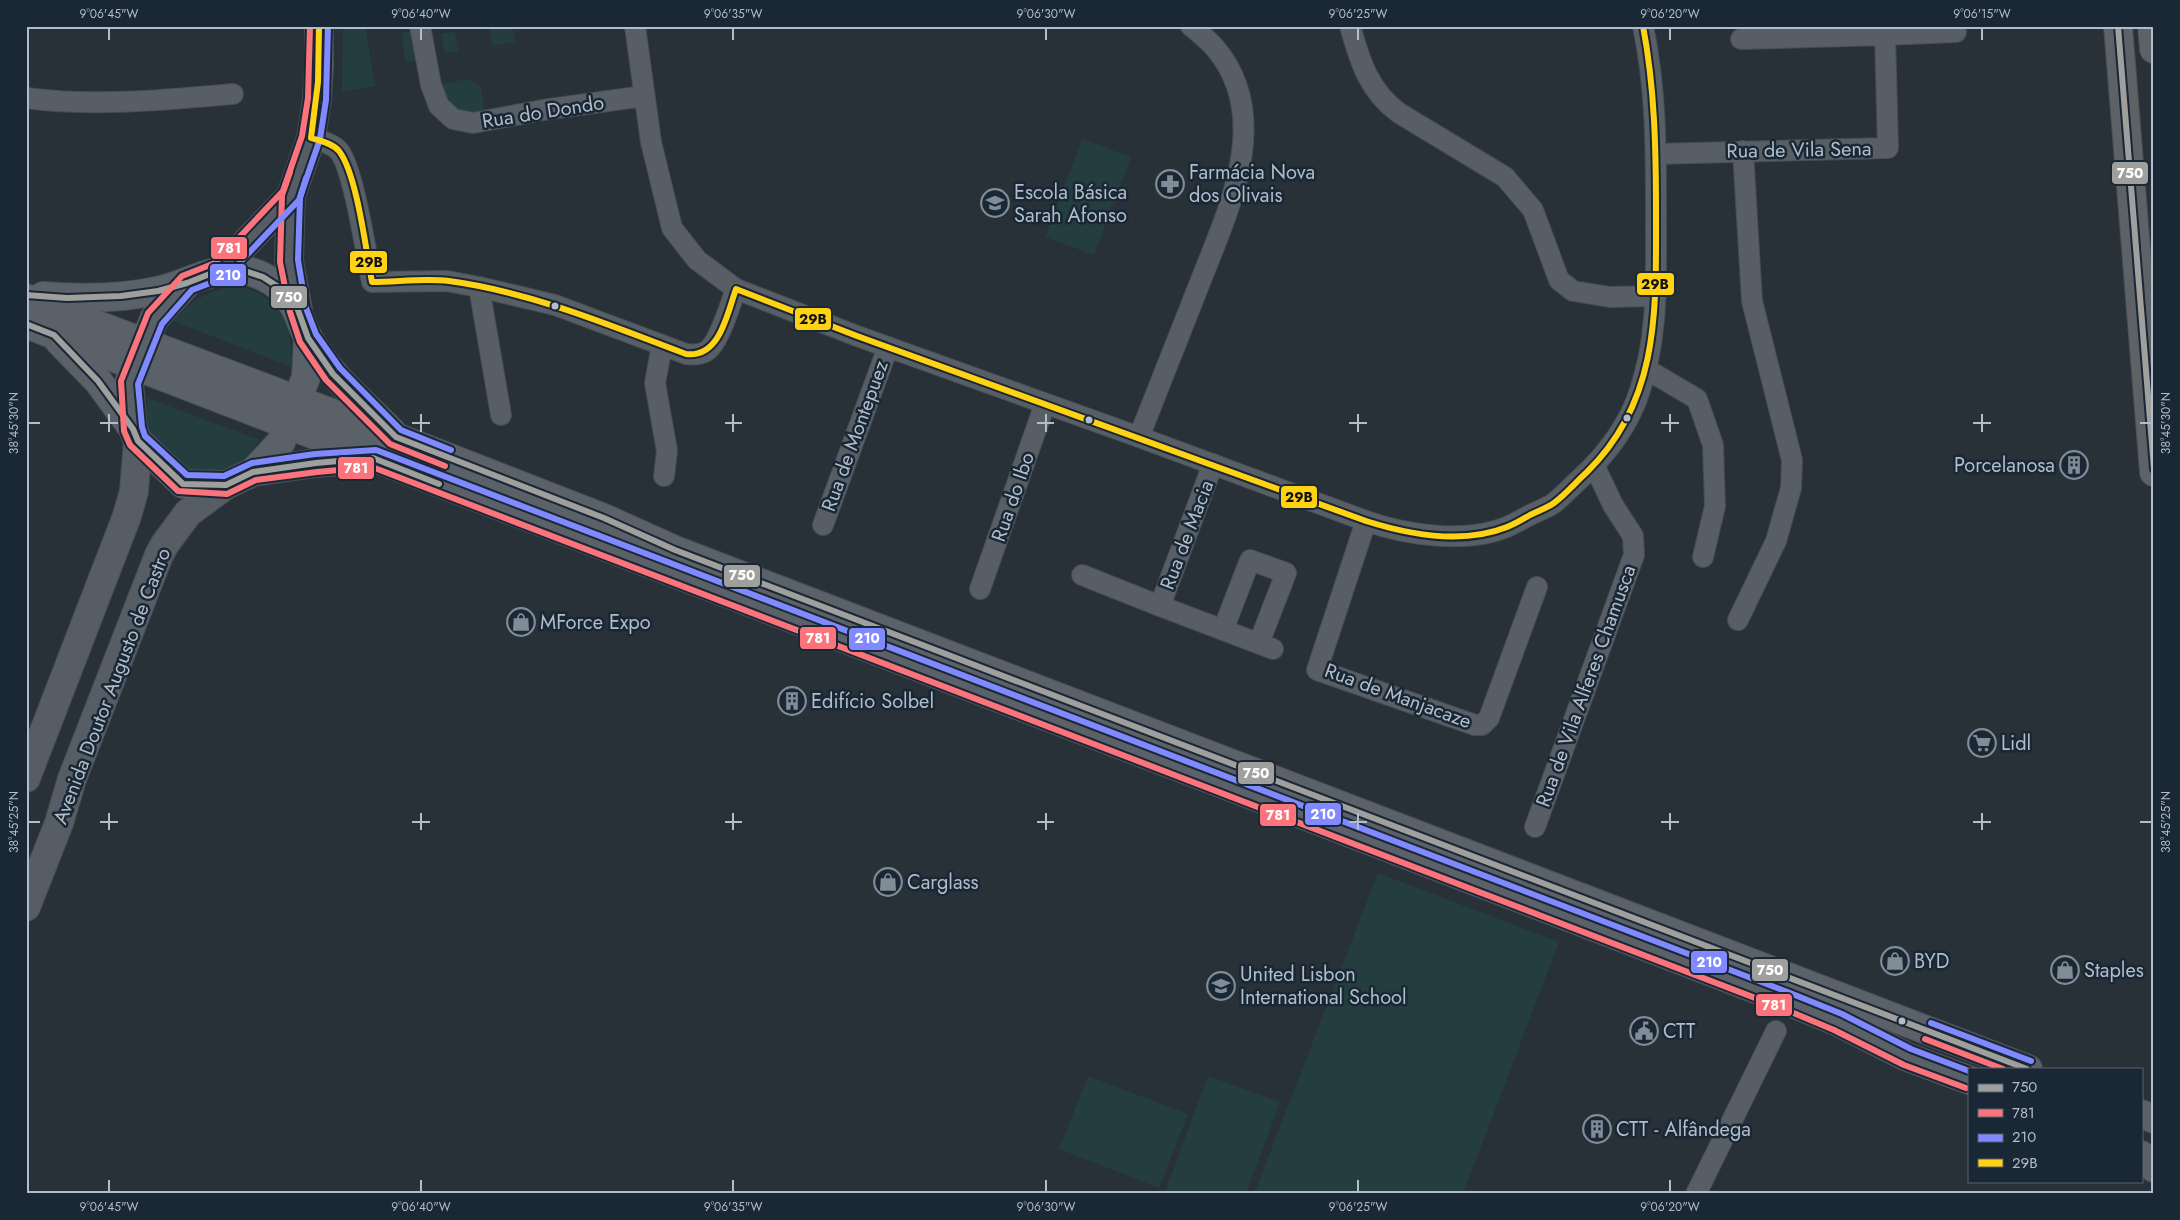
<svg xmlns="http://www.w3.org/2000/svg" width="2180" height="1220" viewBox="0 0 2180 1220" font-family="Jost,sans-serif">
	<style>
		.green { fill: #243e3f }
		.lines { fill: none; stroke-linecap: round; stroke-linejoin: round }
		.minor-casing { stroke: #464c53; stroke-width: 22 }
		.secondary-casing { stroke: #464c53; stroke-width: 30 }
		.primary-casing { stroke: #454d55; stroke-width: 30 }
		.trunk-casing { stroke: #454c53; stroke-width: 30 }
		.minor { stroke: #585e66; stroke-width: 20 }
		.secondary { stroke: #575d64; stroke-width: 28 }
		.primary { stroke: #5b6168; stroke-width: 28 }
		.trunk { stroke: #5c6266; stroke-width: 28 }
		.bus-1-casing { stroke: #1a2734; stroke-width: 10 }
		.bus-2-casing { stroke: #1a2734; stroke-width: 10 }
		.bus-3-casing { stroke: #1a2734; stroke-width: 10 }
		.bus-4-casing { stroke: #1a2734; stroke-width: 10 }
		.bus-1 { stroke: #9f9f9e; stroke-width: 6 }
		.bus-2 { stroke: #fc747b; stroke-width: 6 }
		.bus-3 { stroke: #8089ff; stroke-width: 6 }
		.bus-4 { stroke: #ffd214; stroke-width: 6 }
		.ticks { fill: none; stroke: #b1bdca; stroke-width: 2 }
		.bus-dot { fill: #b1bdca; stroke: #1a2734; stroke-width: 2 }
		.labels { text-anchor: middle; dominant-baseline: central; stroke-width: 5; stroke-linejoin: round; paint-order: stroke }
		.street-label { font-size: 20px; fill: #b1bdca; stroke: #1a2734 }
		.poi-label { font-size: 20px; fill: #b1bdca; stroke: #1a2734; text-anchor: start }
		.line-badge { stroke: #1a2734; stroke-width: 2 }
		.badge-label { font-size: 14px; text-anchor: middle; font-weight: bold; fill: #fff }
		.pale-badge-label { font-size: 14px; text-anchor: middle; font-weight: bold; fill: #111 }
		.neatline { fill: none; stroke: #b1bdca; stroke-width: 2 }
		.ticks-label { font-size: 12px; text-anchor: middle; fill: #b1bdca }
	</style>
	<rect width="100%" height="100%" fill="#283038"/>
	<!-- green -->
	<g class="green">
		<polygon points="343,26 365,26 375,86 342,92"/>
		<polygon points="489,26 512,26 515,42 492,46"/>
		<polygon points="413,31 418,60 406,62 401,33"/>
		<polygon points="455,32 458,51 445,53 441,34"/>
		<path d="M468,79L481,86L485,113C459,113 448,109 436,85Z"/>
		<polygon points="1082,139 1131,157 1094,255 1045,237"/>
		<path d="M236,286C280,293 293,327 291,367L173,321C196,298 204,292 236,286Z"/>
		<path d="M147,398L260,440C255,446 250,453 245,458C218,481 171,477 154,444C147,429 147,414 147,398Z"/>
		<polygon points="1378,873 1559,942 1463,1194 1254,1194"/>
		<polygon points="1088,1076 1188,1114 1159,1188 1059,1149"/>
		<polygon points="1208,1076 1280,1102 1246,1194 1170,1194 1165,1192"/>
	</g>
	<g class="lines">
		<defs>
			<g id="minor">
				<polyline points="420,26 431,85 439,106 453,119 473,123 543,110 644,96"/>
				<path d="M635,26L651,142L672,228L697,260L736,289L857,336L1139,437L1366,521C1406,535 1466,544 1507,527C1515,523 1523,519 1530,515C1538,511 1547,508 1554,503C1564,495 1573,485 1582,477C1607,454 1630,423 1640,390C1658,337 1656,281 1656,226C1656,159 1657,92 1643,26"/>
				<path d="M1350,26C1360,62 1369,91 1399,113L1505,177L1533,210L1559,280L1573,291L1610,297L1656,296"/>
				<polyline points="1885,26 1885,35 1956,32"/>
				<path d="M26,98C95,107 165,100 233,94"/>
				<path d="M311,138C321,141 332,143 339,151C354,170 366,254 372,282L447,281L479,287L555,305L686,354C693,355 699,355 705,352C719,345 730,304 736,289"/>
				<polyline points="1656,154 1888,148 1885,35 1741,39"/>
				<polyline points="479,287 501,415"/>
				<polyline points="662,345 655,383 667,451 664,476"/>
				<polyline points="1646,369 1697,399 1713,445 1715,506 1703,557"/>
				<path d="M1139,437C1159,386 1179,336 1199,285C1227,213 1274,119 1216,49C1209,40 1199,33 1191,26"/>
				<polyline points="1213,464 1160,606 1273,649"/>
				<polyline points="1366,521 1317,670 1475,725 1482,725 1489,718 1537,587"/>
				<polyline points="823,525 888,347"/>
				<polyline points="1082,575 1160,606"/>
				<polyline points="980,589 1045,404"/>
				<polyline points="1738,620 1776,541 1791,488 1792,460 1752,301 1743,151"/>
				<polyline points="1223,630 1250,560 1286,573 1259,643"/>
				<polyline points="1535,827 1634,555 1633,536 1613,505 1594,465"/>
				<polyline points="1696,1194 1776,1031"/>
			</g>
			<g id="secondary">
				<polyline points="220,270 291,196"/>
				<polyline points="298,310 289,261 291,196 311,138 317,99 319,66 319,26"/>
				<polyline points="26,778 127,516 134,491 138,441"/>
				<polyline points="26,907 59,823 72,779 159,555 165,544 188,513 226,485"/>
			</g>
			<g id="primary">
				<path d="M43,296C82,299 122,299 161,290C187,284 213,267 241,270C255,271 275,281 284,292C299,309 299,321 309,339C329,375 363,403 392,432"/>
				<polyline points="26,298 396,437 604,518 675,550 2028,1069"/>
				<polyline points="26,324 1787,1001 1838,1022 1907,1057 1969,1080"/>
				<polyline points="59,341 98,381 133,429 138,441 183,484 226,485 253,472 316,463 366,459"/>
				<polyline points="133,429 129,383 154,319 187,283"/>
				<polyline points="253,472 281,442 306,377 308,338"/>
				<polyline points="2141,1114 2154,1119"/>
				<polyline points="2141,1155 2154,1168"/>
			</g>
			<g id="trunk">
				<polyline points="2118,26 2154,472"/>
				<polyline points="2152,26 2154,49"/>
			</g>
		</defs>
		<!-- minor casing -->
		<use href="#minor" class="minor-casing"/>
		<!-- secondary casing -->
		<use href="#secondary" class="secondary-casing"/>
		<!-- primary casing -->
		<use href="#primary" class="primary-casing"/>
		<!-- trunk casing -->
		<use href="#trunk" class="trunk-casing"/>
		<!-- minor -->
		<use href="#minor" class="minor"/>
		<!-- secondary -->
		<use href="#secondary" class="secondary"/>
		<!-- primary -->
		<use href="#primary" class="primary"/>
		<!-- trunk -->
		<use href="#trunk" class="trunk"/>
		<defs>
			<g id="bus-1">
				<polyline points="2118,26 2154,469"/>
				<polyline points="26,295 67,298 121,296 158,291 187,283 220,270 242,270 263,277 283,290 298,310 308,338 333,374 396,437 604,518 675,550 2027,1069"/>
				<polyline points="26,324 54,335 98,381 133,429 138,441 183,484 226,485 253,472 316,463 373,458 439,484"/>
			</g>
			<g id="bus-2">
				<polyline points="310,26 308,98 302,136 283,191 215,263 182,276 148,313 121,381 124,431 130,445 178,491 227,494 256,480 317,472 372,467 1784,1009 1834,1030 1904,1065 1966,1088"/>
				<polyline points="290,172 282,195 280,262 290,312 300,342 326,380 390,444 445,466"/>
				<polyline points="1925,1039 2003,1069"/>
			</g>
			<g id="bus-3">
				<polyline points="328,26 326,100 320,139 299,200 226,277 192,290 162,324 138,384 142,427 145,436 187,475 224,476 252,463 315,454 376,450 1790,993 1842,1014 1911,1049 1969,1071"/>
				<polyline points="306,178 300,198 298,260 306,308 316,334 340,368 401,430 451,450"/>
				<polyline points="1931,1023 2031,1061"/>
			</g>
			<path id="bus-4" d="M319,26L318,82L311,138C320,141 332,143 339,151C357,174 366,251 372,282C397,282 424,278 449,281C531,292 609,325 686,354C720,358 727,314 736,289L857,336L1366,521C1410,535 1462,545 1507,527C1515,524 1523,519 1530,515C1538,511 1547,508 1554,503C1566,494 1576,482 1587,472C1660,401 1656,309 1656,214C1656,151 1655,89 1643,26"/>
		</defs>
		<!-- bus-1 casing -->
		<use href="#bus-1" class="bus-1-casing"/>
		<!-- bus-2 casing -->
		<use href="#bus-2" class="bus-2-casing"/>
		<!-- bus-3 casing -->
		<use href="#bus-3" class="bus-3-casing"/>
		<!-- bus-4 casing -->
		<use href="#bus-4" class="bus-4-casing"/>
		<!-- bus-1 -->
		<use href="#bus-1" class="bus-1"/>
		<!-- bus-2 -->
		<use href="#bus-2" class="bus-2"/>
		<!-- bus-3 -->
		<use href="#bus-3" class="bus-3"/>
		<!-- bus-4 -->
		<use href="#bus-4" class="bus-4"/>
	</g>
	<!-- ticks -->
	<path class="ticks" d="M109,28V40M421,28V40M733,28V40M1046,28V40M1358,28V40M1670,28V40M1982,28V40M109,414V432M421,414V432M733,414V432M1046,414V432M1358,414V432M1670,414V432M1982,414V432M28,423H40M100,423H118M412,423H430M725,423H742M1037,423H1054M1349,423H1367M1661,423H1679M1973,423H1991M2140,423H2152M109,813V830M421,813V830M733,813V830M1046,813V830M1358,813V830M1670,813V830M1982,813V830M28,822H40M100,822H118M412,822H430M725,822H742M1037,822H1054M1349,822H1367M1661,822H1679M1973,822H1991M2140,822H2152M109,1180V1192M421,1180V1192M733,1180V1192M1046,1180V1192M1358,1180V1192M1670,1180V1192"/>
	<!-- icons -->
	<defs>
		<symbol id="pharmacy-ring" viewBox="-11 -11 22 22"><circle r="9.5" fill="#1a2734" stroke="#818c97" stroke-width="1.5"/><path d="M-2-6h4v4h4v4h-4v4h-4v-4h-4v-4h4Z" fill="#818c97"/></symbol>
		<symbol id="school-ring" viewBox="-11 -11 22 22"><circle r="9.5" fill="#1a2734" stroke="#818c97" stroke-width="1.5"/><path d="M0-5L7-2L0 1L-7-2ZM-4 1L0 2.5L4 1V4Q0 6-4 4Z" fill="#818c97"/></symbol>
		<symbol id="building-ring" viewBox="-11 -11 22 22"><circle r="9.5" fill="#1a2734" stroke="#818c97" stroke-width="1.5"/><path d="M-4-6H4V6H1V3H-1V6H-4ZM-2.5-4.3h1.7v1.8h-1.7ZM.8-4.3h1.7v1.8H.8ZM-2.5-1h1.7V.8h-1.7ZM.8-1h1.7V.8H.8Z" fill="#818c97"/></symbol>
		<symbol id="shop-ring" viewBox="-11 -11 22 22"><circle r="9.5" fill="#1a2734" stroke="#818c97" stroke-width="1.5"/><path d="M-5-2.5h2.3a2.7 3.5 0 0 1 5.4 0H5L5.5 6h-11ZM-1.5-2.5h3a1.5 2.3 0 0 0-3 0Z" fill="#818c97"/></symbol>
		<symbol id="supermarket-ring" viewBox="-11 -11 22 22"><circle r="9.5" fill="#1a2734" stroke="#818c97" stroke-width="1.5"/><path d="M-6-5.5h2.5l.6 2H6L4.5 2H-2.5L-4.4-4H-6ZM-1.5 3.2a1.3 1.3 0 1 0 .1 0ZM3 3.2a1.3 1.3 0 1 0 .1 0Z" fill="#818c97"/></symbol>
		<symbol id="civic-ring" viewBox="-11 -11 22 22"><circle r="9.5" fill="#1a2734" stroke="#818c97" stroke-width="1.5"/><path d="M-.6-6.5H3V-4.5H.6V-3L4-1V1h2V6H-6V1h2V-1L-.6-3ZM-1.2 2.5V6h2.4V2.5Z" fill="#818c97"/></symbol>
	</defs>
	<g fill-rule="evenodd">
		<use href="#pharmacy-ring" x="1154" y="168" width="32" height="32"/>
		<use href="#school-ring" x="979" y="187" width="32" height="32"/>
		<use href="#building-ring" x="2058" y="449" width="32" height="32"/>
		<use href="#shop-ring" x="505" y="606" width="32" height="32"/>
		<use href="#building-ring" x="776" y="685" width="32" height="32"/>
		<use href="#supermarket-ring" x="1966" y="727" width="32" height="32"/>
		<use href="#shop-ring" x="872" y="866" width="32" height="32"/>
		<use href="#shop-ring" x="1879" y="945" width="32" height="32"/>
		<use href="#shop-ring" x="2049" y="954" width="32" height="32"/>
		<use href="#school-ring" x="1205" y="970" width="32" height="32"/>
		<use href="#civic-ring" x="1628" y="1015" width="32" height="32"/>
		<use href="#building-ring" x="1581" y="1113" width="32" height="32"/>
	</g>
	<!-- markers -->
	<g class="bus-dot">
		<circle cx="555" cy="306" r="4.5"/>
		<circle cx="1627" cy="418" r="4.5"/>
		<circle cx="1089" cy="420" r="4.5"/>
		<circle cx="1902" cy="1021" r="4.5"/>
	</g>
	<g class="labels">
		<!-- street labels -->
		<g class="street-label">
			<text transform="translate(543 112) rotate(-9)">Rua do Dondo</text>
			<text transform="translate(1799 150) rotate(-1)">Rua de Vila Sena</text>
			<text transform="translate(855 436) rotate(-70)">Rua de Montepuez</text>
			<text transform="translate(1013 497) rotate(-71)">Rua do Ibo</text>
			<text transform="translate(1187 535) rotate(-69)">Rua de Macia</text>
			<text transform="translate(112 686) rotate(-69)">Avenida Doutor Augusto de Castro</text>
			<text transform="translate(1586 686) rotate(-70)">Rua de Vila Alferes Chamusca</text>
			<text transform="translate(1398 696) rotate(20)">Rua de Manjacaze</text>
		</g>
		<!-- poi labels -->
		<g class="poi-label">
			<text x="1189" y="172">Farmácia Nova<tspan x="1189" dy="23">dos Olivais</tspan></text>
			<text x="1014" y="192">Escola Básica<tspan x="1014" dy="23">Sarah Afonso</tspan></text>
			<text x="2055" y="465" text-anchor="end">Porcelanosa</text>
			<text x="540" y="622">MForce Expo</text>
			<text x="811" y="701">Edifício Solbel</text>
			<text x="2001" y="743">Lidl</text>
			<text x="907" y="882">Carglass</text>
			<text x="1914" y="961">BYD</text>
			<text x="2084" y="970">Staples</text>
			<text x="1240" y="974">United Lisbon<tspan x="1240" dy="23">International School</tspan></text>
			<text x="1663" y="1031">CTT</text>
			<text x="1616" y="1129">CTT - Alfândega</text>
		</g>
	</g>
	<g class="line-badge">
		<rect x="2111" y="161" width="38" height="24" rx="5" fill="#9f9f9e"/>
		<rect x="210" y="236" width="38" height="24" rx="5" fill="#fc747b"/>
		<rect x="349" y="250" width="39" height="24" rx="5" fill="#ffd214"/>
		<rect x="209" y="263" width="38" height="24" rx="5" fill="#8089ff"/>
		<rect x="1636" y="272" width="39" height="24" rx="5" fill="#ffd214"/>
		<rect x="270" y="285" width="38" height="24" rx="5" fill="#9f9f9e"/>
		<rect x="794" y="307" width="38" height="24" rx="5" fill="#ffd214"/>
		<rect x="337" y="456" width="38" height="24" rx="5" fill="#fc747b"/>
		<rect x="1280" y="485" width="38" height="24" rx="5" fill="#ffd214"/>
		<rect x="723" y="564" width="38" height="24" rx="5" fill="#9f9f9e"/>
		<rect x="799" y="626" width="38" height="24" rx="5" fill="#fc747b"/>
		<rect x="848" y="627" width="38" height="24" rx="5" fill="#8089ff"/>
		<rect x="1237" y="761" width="38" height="24" rx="5" fill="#9f9f9e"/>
		<rect x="1304" y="802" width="38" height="24" rx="5" fill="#8089ff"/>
		<rect x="1259" y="803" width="38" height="24" rx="5" fill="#fc747b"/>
		<rect x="1690" y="950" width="38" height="24" rx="5" fill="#8089ff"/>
		<rect x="1751" y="958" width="38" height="24" rx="5" fill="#9f9f9e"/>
		<rect x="1755" y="993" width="38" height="24" rx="5" fill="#fc747b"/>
	</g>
	<g class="badge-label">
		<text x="2130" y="178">750</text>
		<text x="229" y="253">781</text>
		<text x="228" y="280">210</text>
		<text x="289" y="302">750</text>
		<text x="356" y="473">781</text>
		<text x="742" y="580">750</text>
		<text x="818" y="643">781</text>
		<text x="867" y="643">210</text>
		<text x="1256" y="778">750</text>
		<text x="1323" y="819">210</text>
		<text x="1278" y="820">781</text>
		<text x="1709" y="967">210</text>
		<text x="1770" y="975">750</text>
		<text x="1774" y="1010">781</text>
	</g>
	<g class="pale-badge-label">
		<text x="369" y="267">29B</text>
		<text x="1655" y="289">29B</text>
		<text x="813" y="324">29B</text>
		<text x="1299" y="502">29B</text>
	</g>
	<!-- border -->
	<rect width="2180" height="1220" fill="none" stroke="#1a2734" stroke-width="55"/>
	<!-- legend -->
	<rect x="1968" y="1068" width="175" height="115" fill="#1a2734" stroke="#566370"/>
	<rect x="1978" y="1084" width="25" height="8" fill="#9f9f9e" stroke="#566370"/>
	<text x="2012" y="1092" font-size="15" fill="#b1bdca">750</text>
	<rect x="1978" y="1109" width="25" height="8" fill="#fc747b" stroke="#566370"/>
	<text x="2012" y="1118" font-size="15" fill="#b1bdca">781</text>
	<rect x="1978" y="1134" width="25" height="8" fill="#8089ff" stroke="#566370"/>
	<text x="2012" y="1142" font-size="15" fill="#b1bdca">210</text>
	<rect x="1978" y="1159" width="25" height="8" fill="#ffd214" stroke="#566370"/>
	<text x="2012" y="1168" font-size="15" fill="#b1bdca">29B</text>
	<rect x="28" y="28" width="2124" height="1164" class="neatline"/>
	<g class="ticks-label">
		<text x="109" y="18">9°06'45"W</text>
		<text x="421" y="18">9°06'40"W</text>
		<text x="733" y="18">9°06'35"W</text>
		<text x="1046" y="18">9°06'30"W</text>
		<text x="1358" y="18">9°06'25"W</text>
		<text x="1670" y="18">9°06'20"W</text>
		<text x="1982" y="18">9°06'15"W</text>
		<text transform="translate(14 423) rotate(-90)" y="4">38°45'30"N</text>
		<text transform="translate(2166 423) rotate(-90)" y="4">38°45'30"N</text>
		<text transform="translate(14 822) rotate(-90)" y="4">38°45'25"N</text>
		<text transform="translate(2166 822) rotate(-90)" y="4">38°45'25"N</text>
		<text x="109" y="1211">9°06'45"W</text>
		<text x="421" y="1211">9°06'40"W</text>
		<text x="733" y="1211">9°06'35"W</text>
		<text x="1046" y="1211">9°06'30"W</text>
		<text x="1358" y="1211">9°06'25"W</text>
		<text x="1670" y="1211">9°06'20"W</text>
	</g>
</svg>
